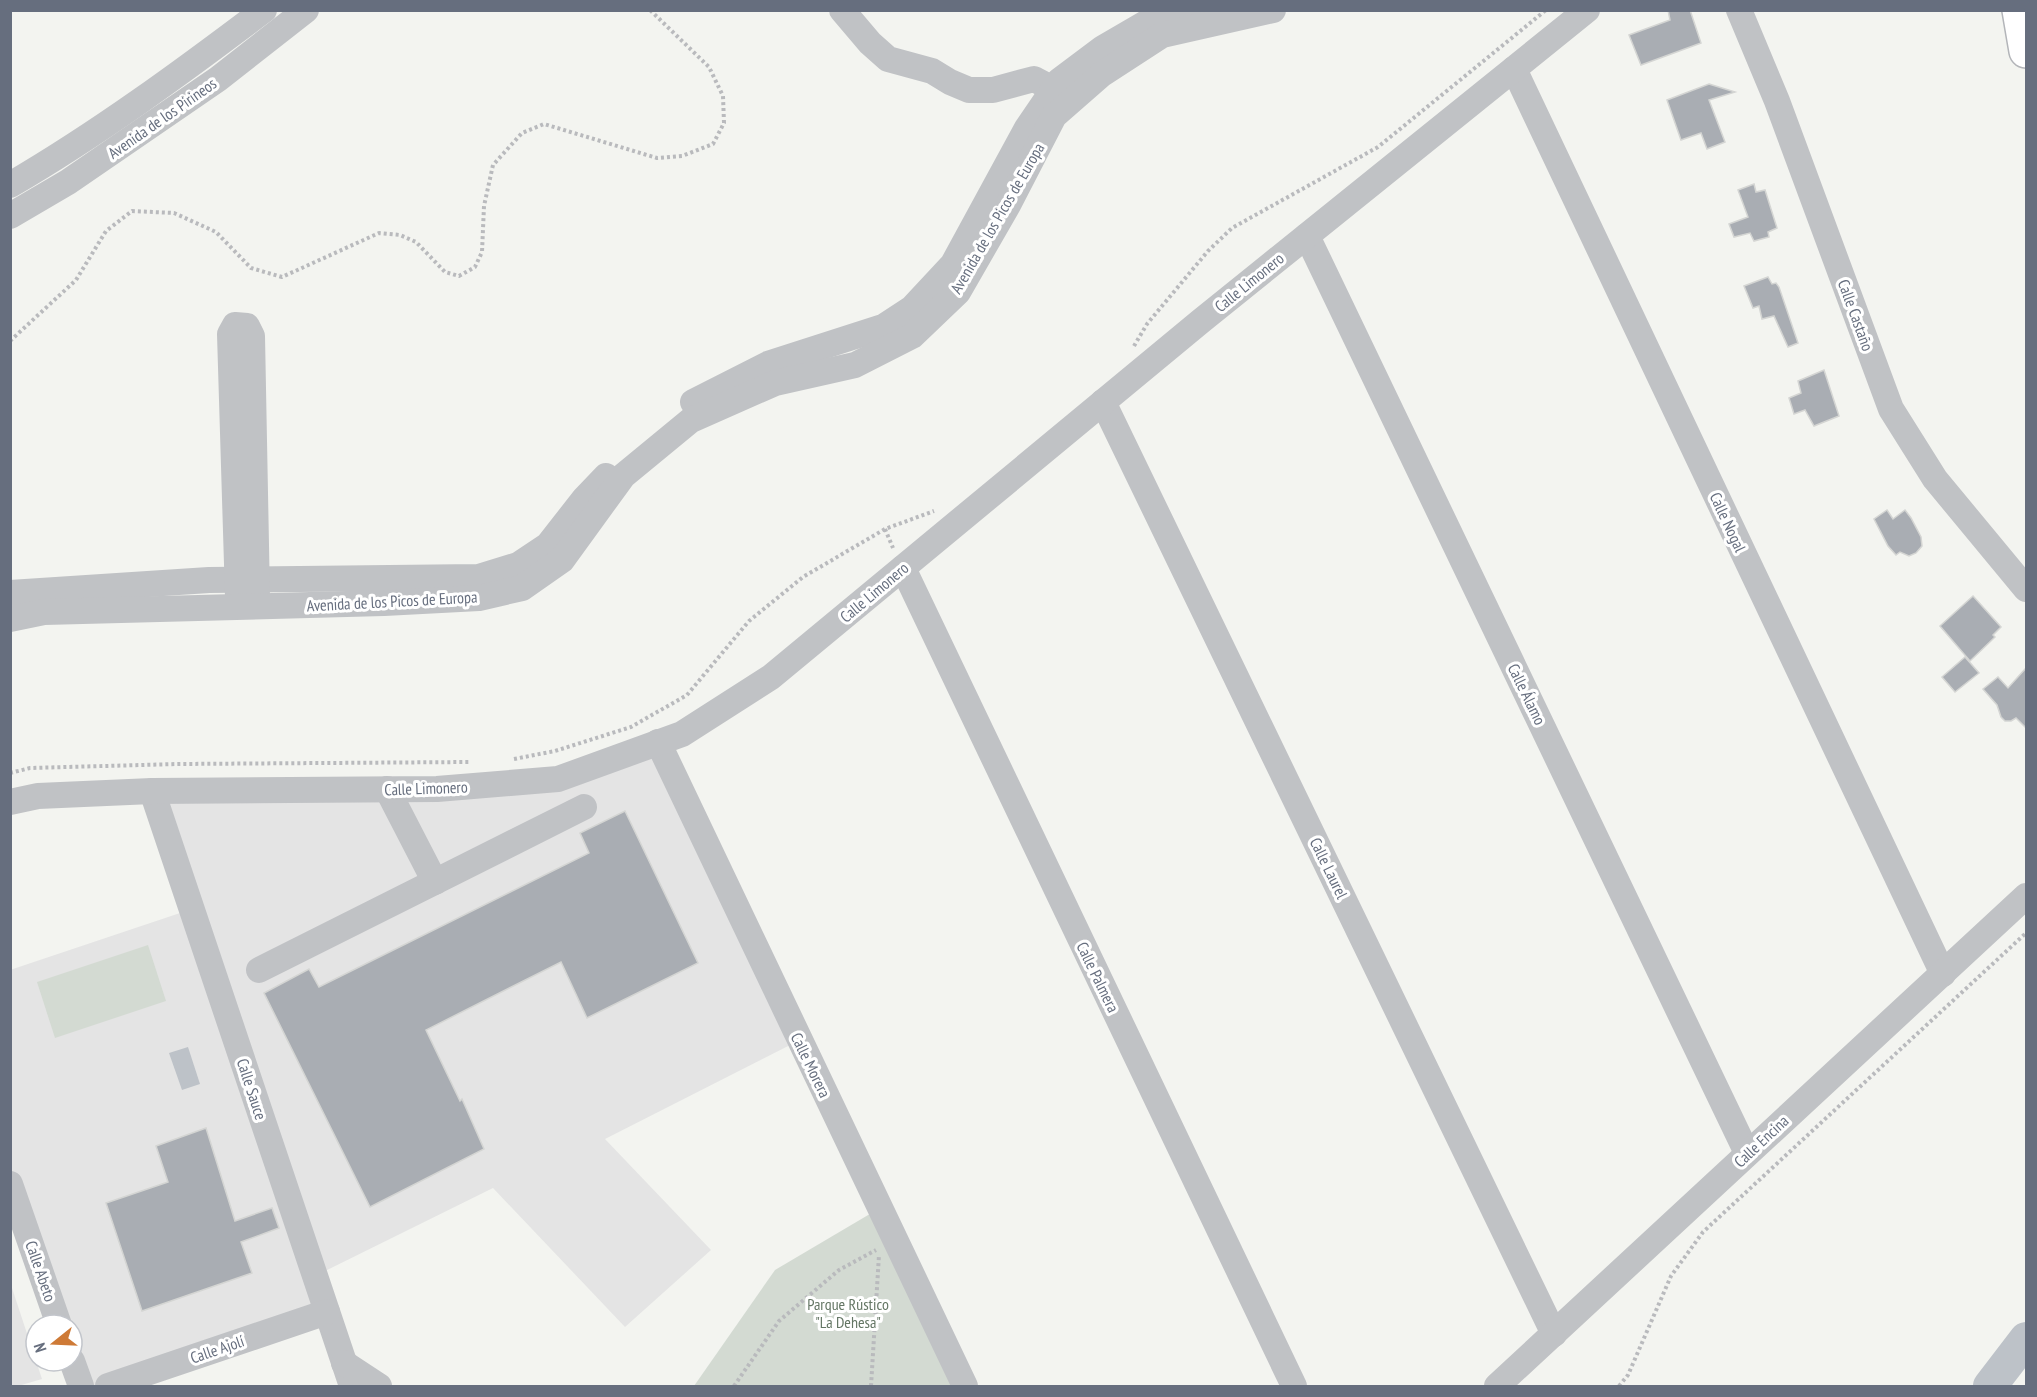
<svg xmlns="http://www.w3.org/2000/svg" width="2037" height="1397" viewBox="0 0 2037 1397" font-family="'PT Sans Narrow',sans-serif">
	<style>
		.built { fill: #e4e4e4 }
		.green { fill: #d3dad2 }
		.water { fill: #bdc2c8 }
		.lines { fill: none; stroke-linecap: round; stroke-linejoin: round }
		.river { stroke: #bdc2c8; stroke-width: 34 }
		.building { fill: #a9adb3; stroke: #d4d5d3; stroke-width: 1.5 }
		.major-casing { stroke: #b3b5b9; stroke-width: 36 }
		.path { stroke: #b9babd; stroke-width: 4; stroke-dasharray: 3 3; stroke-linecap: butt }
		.minor { stroke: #c0c2c5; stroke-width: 26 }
		.major { stroke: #fff; stroke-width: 33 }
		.labels { text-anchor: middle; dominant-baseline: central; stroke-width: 6; stroke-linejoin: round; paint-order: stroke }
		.street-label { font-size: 16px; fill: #666e7e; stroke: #fff }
		.park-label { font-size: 16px; fill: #647664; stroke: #fff }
	</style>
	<rect width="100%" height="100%" fill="#f3f4f0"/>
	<!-- built -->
	<g class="built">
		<polygon points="658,742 800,1040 605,1139 711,1250 625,1327 493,1188 315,1276 327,1312 108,1386 81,1386 72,1361 72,1325 59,1325 11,1184 10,970 192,909 152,791 557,779"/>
		<polygon points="10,1282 42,1379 18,1386 11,1386"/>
	</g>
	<!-- green -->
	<g class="green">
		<polygon points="148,945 166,1001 55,1038 37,982"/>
		<polygon points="880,1208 965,1386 694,1386 775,1270"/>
	</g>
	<!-- water -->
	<polygon class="water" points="188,1047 200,1084 182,1090 169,1053"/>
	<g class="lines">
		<!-- river -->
		<polyline class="river" points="1990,1386 2026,1339"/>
	</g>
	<!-- building -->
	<g class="building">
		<polygon points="1668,10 1690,10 1701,43 1641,65 1629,35 1670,20"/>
		<polygon points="1709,84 1735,92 1709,100 1725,142 1707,149 1701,133 1681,140 1667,100"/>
		<polygon points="1754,184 1756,192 1765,190 1777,228 1768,232 1769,237 1754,241 1750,233 1734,237 1729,224 1748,217 1738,190"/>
		<polygon points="1768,277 1772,284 1776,283 1779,287 1798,343 1788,347 1774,316 1762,319 1759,306 1753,308 1744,286"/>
		<polygon points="1824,370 1839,416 1814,426 1805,410 1794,414 1789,398 1801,393 1798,381"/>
		<polygon points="1887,510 1893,519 1905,510 1911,518 1921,537 1922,546 1916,553 1909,556 1900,552 1896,555 1888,546 1874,519"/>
		<polygon points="1973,596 2001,627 1993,635 1995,637 1970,661 1940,626"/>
		<polygon points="1965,657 1979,673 1955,692 1942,677"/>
		<polygon points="2026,668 2026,728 2016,718 2011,721 2005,721 2001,717 1997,705 1983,689 1998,677 2008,688"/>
		<polygon points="625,811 698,963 587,1018 561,962 426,1030 460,1101 462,1099 484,1149 370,1207 264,993 309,969 319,987 589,853 580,833"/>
		<polygon points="206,1128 235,1221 272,1208 279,1228 241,1242 252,1273 142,1311 106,1203 168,1182 156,1146"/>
	</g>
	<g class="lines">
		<defs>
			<polyline id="major" points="2019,10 2026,51"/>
		</defs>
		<!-- major casing -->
		<use href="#major" class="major-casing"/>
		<!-- path -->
		<g class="path">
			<polyline points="10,341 76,280 106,231 132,211 174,213 216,232 251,268 282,277 379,233 400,235 416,242 445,272 459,276 475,267 482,252 484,206 493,165 522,133 544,124 657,158 682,156 713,144 724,123 723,96 709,67 650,10"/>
			<polyline points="1134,346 1147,324 1208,251 1232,228 1378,147 1546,10"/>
			<polyline points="885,529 893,548"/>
			<polyline points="514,759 555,751 631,727 687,695 749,621 803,577 885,529 934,511"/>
			<polyline points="10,773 30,768 178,764 471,762"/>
			<polyline points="734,1386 779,1321 839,1270 876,1250"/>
			<polyline points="871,1386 879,1255"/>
			<polyline points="1619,1386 1628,1375 1671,1276 1703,1232 2026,933"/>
		</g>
		<!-- minor -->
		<g class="minor">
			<polyline points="842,10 870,43 888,59 932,71 950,82 969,90 993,90 1034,79 1053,89 1066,102"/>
			<polyline points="1739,10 1777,101 1891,409 1935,479 2026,589"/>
			<polyline points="1514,69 1943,974"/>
			<path d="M10,185C99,133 182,72 264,10"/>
			<polyline points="10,216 68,182 218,79 306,10"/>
			<polyline points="1307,236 1747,1153"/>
			<polyline points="693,402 768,364 883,327 912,308 953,264 1027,128 1059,81 1103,48 1158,16 1199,10"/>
			<polyline points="1103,402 1554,1334"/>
			<polyline points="903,568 1294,1386"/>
			<polyline points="10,593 209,580 479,577 518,565 548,545 584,499 606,476"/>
			<polyline points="238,597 230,334 235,325 247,326 252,336 257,597"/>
			<polyline points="10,619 44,612 384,603 479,598 522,588 562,560 623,476 691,420 775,383 855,365 912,336 958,292 1008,205 1054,116 1102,74 1162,35 1273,10"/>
			<polyline points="658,742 965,1386"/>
			<polyline points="387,789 435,882"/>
			<polyline points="152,791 352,1386"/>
			<polyline points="10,802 38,796 152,791 437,789 558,779 682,734 771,677 1201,321 1587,10"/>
			<polyline points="259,970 584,807"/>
			<polyline points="10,1184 59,1325"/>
			<polyline points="72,1361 81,1386"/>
			<polyline points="344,1363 379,1386"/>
			<polyline points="108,1386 327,1312"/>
			<polyline points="1497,1386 2026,896"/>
		</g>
		<!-- major -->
		<use href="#major" class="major"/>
	</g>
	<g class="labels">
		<!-- street labels -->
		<g class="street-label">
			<text transform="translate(162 118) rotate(-35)">Avenida de los Pirineos</text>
			<text transform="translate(997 218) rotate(-60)">Avenida de los Picos de Europa</text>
			<text transform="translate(1249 282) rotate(-39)">Calle Limonero</text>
			<text transform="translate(1856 315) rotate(70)">Calle Castaño</text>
			<text transform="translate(1728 522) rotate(65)">Calle Nogal</text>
			<text transform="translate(874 592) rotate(-40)">Calle Limonero</text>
			<text transform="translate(392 601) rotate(-3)">Avenida de los Picos de Europa</text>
			<text transform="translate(1527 694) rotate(64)">Calle Álamo</text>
			<text transform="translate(426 788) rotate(-2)">Calle Limonero</text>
			<text transform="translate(1329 868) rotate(64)">Calle Laurel</text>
			<text transform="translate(1098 977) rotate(64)">Calle Palmera</text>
			<text transform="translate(811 1065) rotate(64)">Calle Morera</text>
			<text transform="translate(252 1089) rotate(72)">Calle Sauce</text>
			<text transform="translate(1761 1141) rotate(-43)">Calle Encina</text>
			<text transform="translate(41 1271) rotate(71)">Calle Abeto</text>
			<text transform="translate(217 1349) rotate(-19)">Calle Ajolí</text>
		</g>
		<!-- park labels -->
		<g class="park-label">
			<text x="848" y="1304">Parque Rústico<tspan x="848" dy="18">"La Dehesa"</tspan></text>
		</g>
	</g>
	<!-- border -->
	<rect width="2037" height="1397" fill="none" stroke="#666e7e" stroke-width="24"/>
	<!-- north arrow -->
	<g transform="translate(54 1343) rotate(252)"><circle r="28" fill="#ffffff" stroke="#c2c5cb" stroke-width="1.5"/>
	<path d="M0-4.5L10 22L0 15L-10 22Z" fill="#ce7a36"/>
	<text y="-9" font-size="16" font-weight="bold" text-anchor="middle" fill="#666e7e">N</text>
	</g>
</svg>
